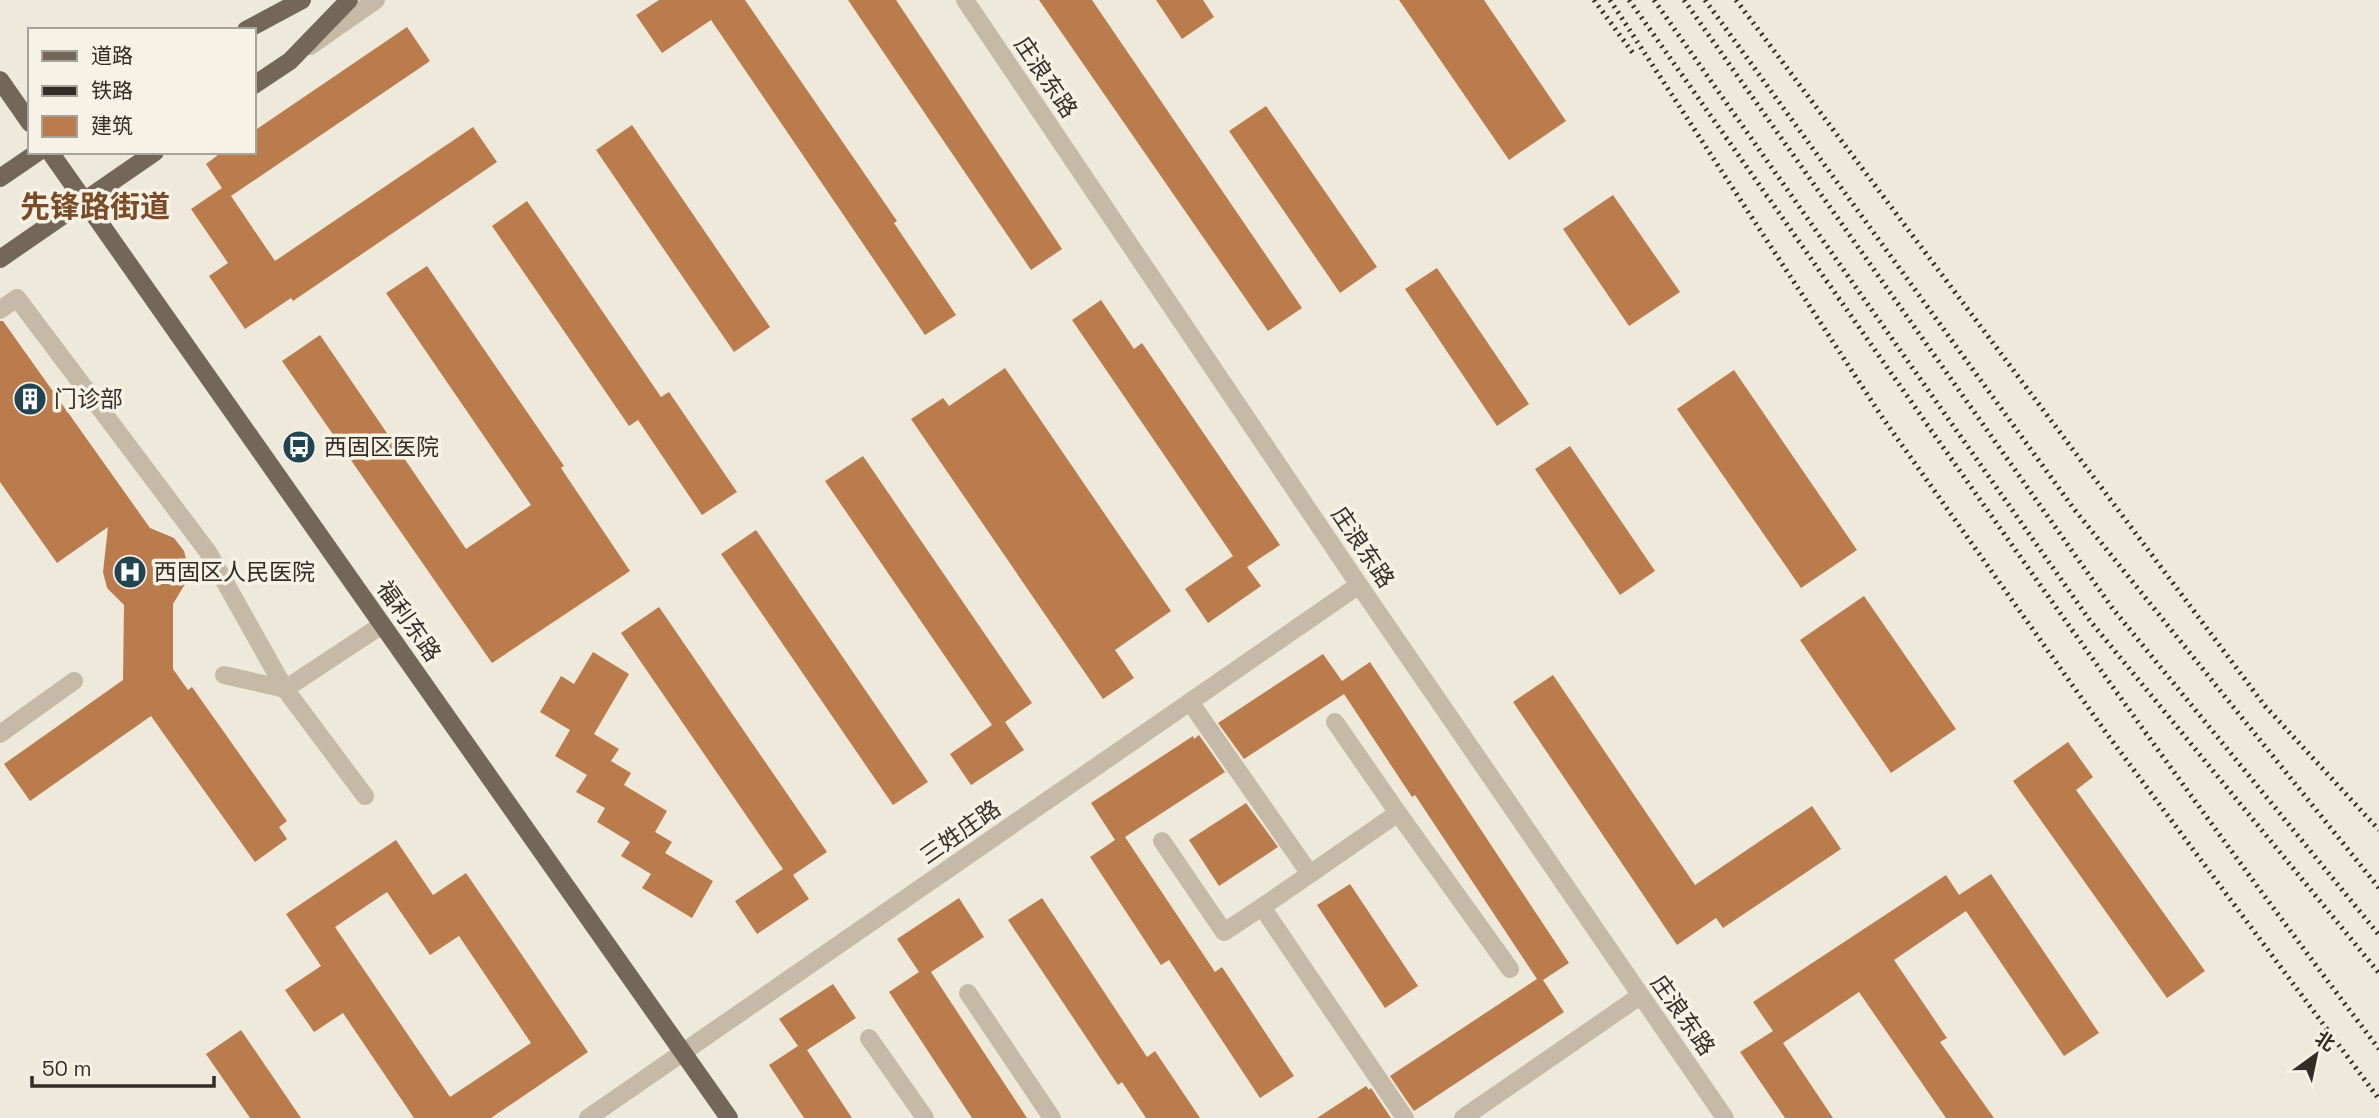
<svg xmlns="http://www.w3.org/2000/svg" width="2379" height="1118" viewBox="0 0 2379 1118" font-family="'Space Grotesk','Noto Sans SC',sans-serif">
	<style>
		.building { fill: #ba7c4d; fill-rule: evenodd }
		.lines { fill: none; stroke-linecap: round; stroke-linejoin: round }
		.minor { stroke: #c5baa7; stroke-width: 18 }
		.major { stroke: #736759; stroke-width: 18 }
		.rail { stroke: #322d27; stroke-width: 5; stroke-dasharray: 2 5; stroke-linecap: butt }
		.labels { text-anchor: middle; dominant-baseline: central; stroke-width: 7; stroke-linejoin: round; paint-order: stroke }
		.street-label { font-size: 23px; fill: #322d27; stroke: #f7f2e6 }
		.poi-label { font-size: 23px; fill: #322d27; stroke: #f7f2e6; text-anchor: start }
		.district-label { font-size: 30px; font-weight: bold; fill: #794b28; stroke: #f7f2e6 }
	</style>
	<rect width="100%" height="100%" fill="#eee9da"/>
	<!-- building -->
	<g class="building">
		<polygon points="659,0 745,0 897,221 894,223 956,315 925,335 711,20 662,53 636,15"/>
		<polygon points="848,0 896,0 1062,249 1031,270"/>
		<polygon points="1039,0 1092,0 1302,308 1268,331"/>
		<polygon points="1156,0 1203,0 1214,17 1182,39"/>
		<polygon points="1399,0 1484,0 1566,121 1509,160"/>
		<polygon points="407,27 430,61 231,196 275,261 473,127 497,162 293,301 291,298 245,329 209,276 228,263 191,209 222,188 206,164 222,152 254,152 254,131"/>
		<polygon points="1266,106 1377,267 1340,293 1229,131"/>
		<polygon points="632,125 770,327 734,352 596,150"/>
		<polygon points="1613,195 1680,292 1629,326 1563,229"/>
		<polygon points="527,201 661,397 669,392 737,492 702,515 638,420 629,426 492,226"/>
		<polygon points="427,266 564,466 561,468 630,571 492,663 282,361 320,335 466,549 531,505 386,293"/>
		<polygon points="1437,268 1529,404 1497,426 1405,289"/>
		<polygon points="1101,300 1134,349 1142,343 1280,545 1247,567 1261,586 1208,623 1185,589 1233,556 1072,320"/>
		<polygon points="0,321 3,321 150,528 174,538 184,551 188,567 185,584 173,604 173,669 188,690 192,687 287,821 279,827 287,839 255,862 151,716 30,801 4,764 123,680 124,605 107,588 103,572 108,527 57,563 0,482"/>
		<polygon points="1005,368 1171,611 1115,650 1134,678 1103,699 911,419 943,398 949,406"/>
		<polygon points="1734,370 1857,550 1801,588 1677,409"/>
		<polygon points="1570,446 1655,571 1620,595 1535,469"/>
		<polygon points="863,456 1032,703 1005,722 1024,750 971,785 950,754 992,725 825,481"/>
		<polygon points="756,530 928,782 893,805 721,554"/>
		<polygon points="1864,596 1956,729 1891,773 1800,640"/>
		<polygon points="659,607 827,852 793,875 809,899 757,934 735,901 783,869 621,633"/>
		<polygon points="593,652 629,674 594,734 619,749 611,761 631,773 624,785 667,811 655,832 672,842 665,853 713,881 692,918 642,888 651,874 621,856 630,842 597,822 605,808 576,792 587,775 555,756 570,730 540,712 561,676 574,684"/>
		<polygon points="1323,654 1342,681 1370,662 1569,963 1543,980 1564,1012 1414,1111 1390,1076 1537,979 1415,795 1412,797 1344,694 1244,759 1218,723"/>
		<polygon points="1553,675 1695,885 1812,806 1841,849 1723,928 1716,918 1677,945 1513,702"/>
		<polygon points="1199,735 1225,772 1125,837 1215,972 1222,967 1294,1076 1260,1098 1169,960 1161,965 1090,857 1115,840 1091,803 1193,736 1194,739"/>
		<polygon points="2068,742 2093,777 2076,790 2205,971 2167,998 2013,781"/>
		<polygon points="1246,803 1278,847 1219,886 1189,840"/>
		<path d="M396,840L433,895L466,873L588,1052L491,1118H414L343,1013L314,1032L285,990L321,966L286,914ZM387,892L430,955L459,936L531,1043L450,1097L335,927Z"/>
		<polygon points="1991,874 2099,1033 2064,1056 1966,911 1894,960 1947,1038 1940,1042 1994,1118 1946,1118 1859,992 1783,1043 1833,1118 1785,1118 1740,1052 1773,1031 1753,1002 1946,875 1959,895"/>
		<polygon points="1350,884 1418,986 1385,1008 1317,905"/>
		<polygon points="959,898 984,937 931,972 1027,1118 972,1118 889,992 919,972 897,939"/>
		<polygon points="1042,898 1147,1057 1155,1051 1200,1118 1146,1118 1122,1082 1118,1085 1008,920"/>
		<polygon points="833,984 856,1018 807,1050 852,1118 804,1118 769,1065 798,1046 779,1019"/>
		<polygon points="241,1030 301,1118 250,1118 206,1054"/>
		<polygon points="1366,1086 1369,1090 1371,1088 1391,1118 1317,1118"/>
	</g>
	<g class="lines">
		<!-- minor -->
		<g class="minor">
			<polyline points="965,0 1359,585 1725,1118"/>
			<polyline points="310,46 376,0"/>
			<polyline points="0,310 17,298 208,552 285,689 365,796"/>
			<polyline points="224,675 285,689 382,625"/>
			<polyline points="1190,702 1310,874 1398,813 1335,722"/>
			<polyline points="0,734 74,681"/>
			<polyline points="1398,813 1510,969"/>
			<polyline points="1162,841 1224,932 1262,907 1405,1118"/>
			<polyline points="1262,907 1310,874"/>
			<polyline points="968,993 1052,1118"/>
			<polyline points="869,1038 925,1118"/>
			<polyline points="588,1118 1359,585"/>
			<polyline points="1463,1118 1640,996"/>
		</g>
		<!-- major -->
		<g class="major">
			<polyline points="246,30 302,0"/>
			<polyline points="0,80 30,123"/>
			<polyline points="254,85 290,61 349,0"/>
			<polyline points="50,152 729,1118"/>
			<polyline points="0,178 38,152"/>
			<polyline points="0,259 155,152"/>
		</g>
		<!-- rail -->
		<g class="rail">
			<polyline points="1594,0 1635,56"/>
			<polyline points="1610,0 1882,417 2107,734 2379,1099"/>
			<path d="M1629,0C1878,351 2119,707 2379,1049"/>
			<polyline points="1654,0 2091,622 2379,973"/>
			<polyline points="1684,0 2113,609 2379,935"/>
			<polyline points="1705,0 2074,509 2379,888"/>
			<polyline points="1736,0 2265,706 2379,830"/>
		</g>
	</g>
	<!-- icons -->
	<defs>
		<symbol id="building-disc" viewBox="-11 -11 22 22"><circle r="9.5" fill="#214450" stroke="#f7f2e6"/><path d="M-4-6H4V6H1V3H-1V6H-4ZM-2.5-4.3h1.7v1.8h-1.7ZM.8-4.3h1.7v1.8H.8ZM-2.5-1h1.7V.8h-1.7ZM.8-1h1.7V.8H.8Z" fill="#fff"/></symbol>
		<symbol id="bus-disc" viewBox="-11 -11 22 22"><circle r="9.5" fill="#214450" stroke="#f7f2e6"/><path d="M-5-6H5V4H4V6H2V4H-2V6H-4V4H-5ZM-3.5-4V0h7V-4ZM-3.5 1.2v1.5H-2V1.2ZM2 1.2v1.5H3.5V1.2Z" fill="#fff"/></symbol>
		<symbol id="hospital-disc" viewBox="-11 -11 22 22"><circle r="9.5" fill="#214450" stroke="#f7f2e6"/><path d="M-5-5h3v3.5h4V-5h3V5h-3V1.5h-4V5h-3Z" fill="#fff"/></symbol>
	</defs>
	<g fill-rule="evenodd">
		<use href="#building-disc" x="11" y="380" width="38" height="38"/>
		<use href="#bus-disc" x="280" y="428" width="38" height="38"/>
		<use href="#hospital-disc" x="111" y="553" width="38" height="38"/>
	</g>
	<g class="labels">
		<!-- street labels -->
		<g class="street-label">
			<text transform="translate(1046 77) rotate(56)">庄浪东路</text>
			<text transform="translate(1363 547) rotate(56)">庄浪东路</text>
			<text transform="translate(409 621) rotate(55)">福利东路</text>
			<text transform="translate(960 832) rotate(-35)">三姓庄路</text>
			<text transform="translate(1683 1015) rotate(55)">庄浪东路</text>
		</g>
		<!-- poi labels -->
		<g class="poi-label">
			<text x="54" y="399">门诊部</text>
			<text x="324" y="447">西固区医院</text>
			<text x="154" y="572">西固区人民医院</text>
		</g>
		<!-- district labels -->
		<g class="district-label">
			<text x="95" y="206">先锋路街道</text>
		</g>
	</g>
	<!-- legend -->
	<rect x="28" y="28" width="228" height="126" fill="#f7f2e6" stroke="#a8a39a" stroke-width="2"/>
	<rect x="42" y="51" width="35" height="10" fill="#736759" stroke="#a8a39a" stroke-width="2"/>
	<text x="91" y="63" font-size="21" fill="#322d27">道路</text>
	<rect x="42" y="86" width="35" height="10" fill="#322d27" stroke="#a8a39a" stroke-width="2"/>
	<text x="91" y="98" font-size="21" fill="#322d27">铁路</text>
	<rect x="42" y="116" width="35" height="21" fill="#ba7c4d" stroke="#a8a39a" stroke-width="2"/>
	<text x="91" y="133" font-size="21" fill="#322d27">建筑</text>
	<!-- north arrow -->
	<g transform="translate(2316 1055) rotate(33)" stroke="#f7f2e6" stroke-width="5" paint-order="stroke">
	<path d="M0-5L12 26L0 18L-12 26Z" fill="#322d27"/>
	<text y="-10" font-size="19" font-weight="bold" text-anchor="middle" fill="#322d27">北</text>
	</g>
	<!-- scale -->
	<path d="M32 1076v10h182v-10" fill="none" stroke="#322d27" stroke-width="3.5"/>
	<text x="42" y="1076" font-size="21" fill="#322d27" stroke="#f7f2e6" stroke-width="5" paint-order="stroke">50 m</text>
</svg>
